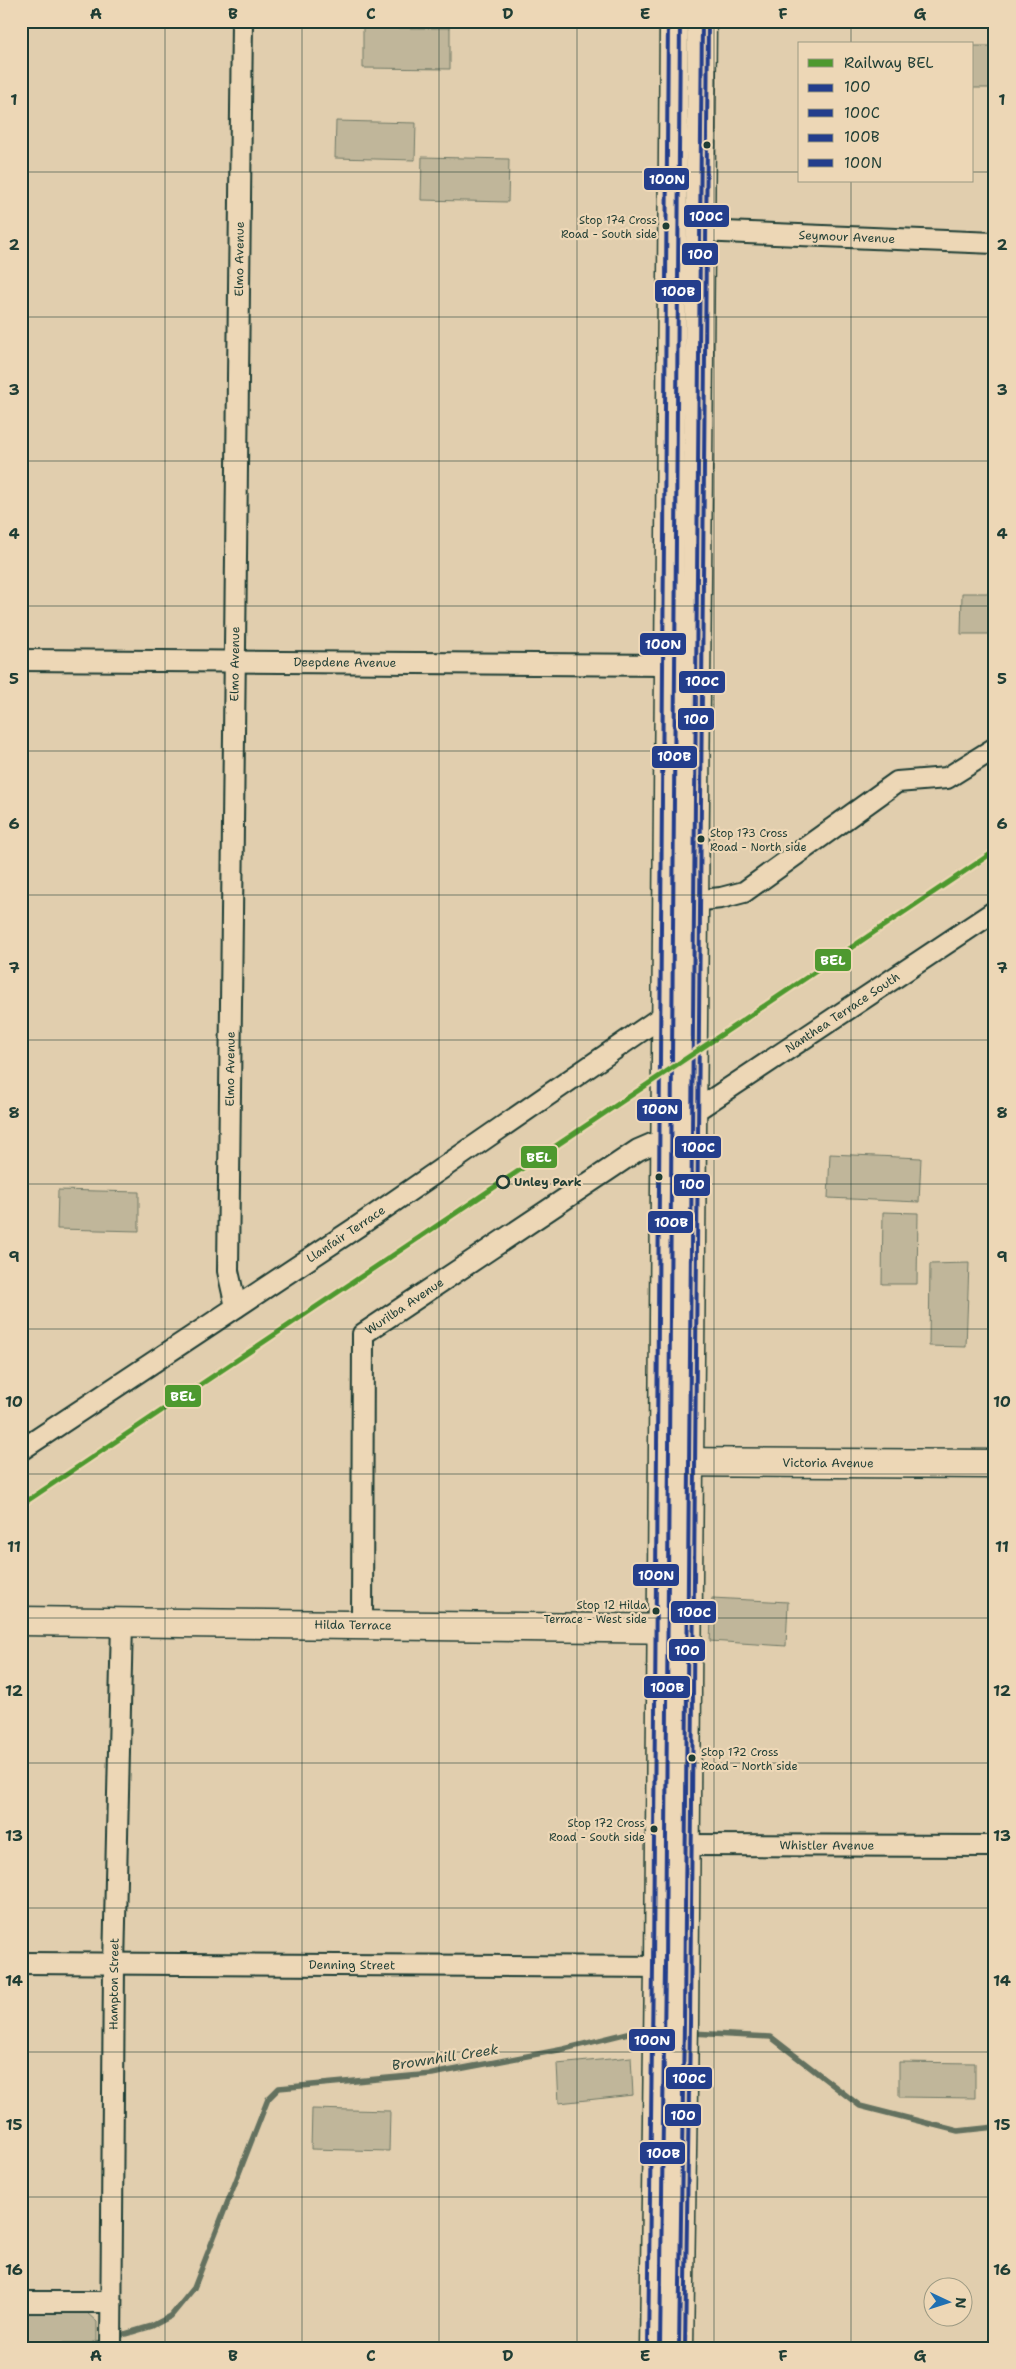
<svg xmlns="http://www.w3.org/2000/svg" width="1016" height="2369" viewBox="0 0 1016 2369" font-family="'Shantell Sans',sans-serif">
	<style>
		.green { fill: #c0b69a; stroke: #707a67 }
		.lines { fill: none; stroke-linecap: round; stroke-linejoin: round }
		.stream { stroke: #63715f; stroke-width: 5.5 }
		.street-casing { stroke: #1f3d34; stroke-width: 24 }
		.secondary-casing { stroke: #1f3d34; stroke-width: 31 }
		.highway-casing { stroke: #1f3d34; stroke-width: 31 }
		.street { stroke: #edd7b6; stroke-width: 20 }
		.secondary { stroke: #edd7b6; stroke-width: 28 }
		.highway { stroke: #edd7b6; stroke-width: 28 }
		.bus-1-casing { stroke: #edd7b6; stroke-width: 8 }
		.bus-2-casing { stroke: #edd7b6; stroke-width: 8 }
		.bus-3-casing { stroke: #edd7b6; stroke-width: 8 }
		.bus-4-casing { stroke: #edd7b6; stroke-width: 8 }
		.bus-1 { stroke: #243e8c; stroke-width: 4 }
		.bus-2 { stroke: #243e8c; stroke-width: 4 }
		.bus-3 { stroke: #243e8c; stroke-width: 4 }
		.bus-4 { stroke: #243e8c; stroke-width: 4 }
		.rail-1-casing { stroke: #edd7b6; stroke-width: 9 }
		.rail-1 { stroke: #4e992f; stroke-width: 5 }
		.grid { fill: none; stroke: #1f3d34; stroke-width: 1; stroke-opacity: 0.55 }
		.bus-dot { fill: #1f3d34; stroke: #edd7b6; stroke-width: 2 }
		.stop-dot { fill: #edd7b6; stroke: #1f3d34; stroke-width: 2.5 }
		.labels { text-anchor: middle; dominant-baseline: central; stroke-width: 4.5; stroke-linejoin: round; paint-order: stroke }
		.bus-label { font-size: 11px; fill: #1f3d34; stroke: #edd7b6; text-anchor: end }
		.street-label { font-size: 12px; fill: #1f3d34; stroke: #edd7b6 }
		.stop-label { font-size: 12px; font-weight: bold; fill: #1f3d34; stroke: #edd7b6; text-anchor: start }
		.water-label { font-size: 14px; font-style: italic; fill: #304a3f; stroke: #edd7b6 }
		.line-badge { stroke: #edd7b6; stroke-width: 2 }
		.badge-label { font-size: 14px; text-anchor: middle; font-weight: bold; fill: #fff }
		.neatline { fill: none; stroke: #1f3d34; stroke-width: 2 }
		.grid-label { font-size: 16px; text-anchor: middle; font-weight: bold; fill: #1f3d34 }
	</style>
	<rect width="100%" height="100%" fill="#e1ceae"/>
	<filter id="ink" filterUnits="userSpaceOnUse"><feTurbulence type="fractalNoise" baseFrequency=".02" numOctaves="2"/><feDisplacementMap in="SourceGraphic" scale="10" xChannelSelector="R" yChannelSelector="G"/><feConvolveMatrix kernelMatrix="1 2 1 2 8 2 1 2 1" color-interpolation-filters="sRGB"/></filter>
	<g filter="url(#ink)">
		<!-- green -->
		<g class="green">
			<polygon points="363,28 450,28 450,69 363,68"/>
			<rect x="972" y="46" width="23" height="42"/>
			<polygon points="336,121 416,123 415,160 335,158"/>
			<polygon points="422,157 509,159 508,202 421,200"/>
			<polygon points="962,593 995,593 995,634 961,634"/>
			<polygon points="830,1154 921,1158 919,1202 828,1198"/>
			<polygon points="58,1190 139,1192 139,1231 57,1229"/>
			<polygon points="883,1212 918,1213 917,1284 882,1284"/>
			<polygon points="969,1263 966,1347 929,1346 930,1264"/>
			<polygon points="712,1598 788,1602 786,1646 710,1641"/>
			<polygon points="631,2057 633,2095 559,2103 557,2064"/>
			<polygon points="899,2062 975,2063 975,2098 899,2097"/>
			<polygon points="312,2109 390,2111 389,2151 311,2149"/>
			<polygon points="21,2311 86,2312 97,2322 97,2348 21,2348"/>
		</g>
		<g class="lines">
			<!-- stream -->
			<g class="stream">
				<polyline points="691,2033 771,2037 860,2106 958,2131 995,2127"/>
				<polyline points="115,2337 152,2326 171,2316 194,2288 268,2099 279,2088 432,2074 564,2049 628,2033 650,2033"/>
				<polyline points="21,2345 91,2345 107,2340"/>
			</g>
			<defs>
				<g id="street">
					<path id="s1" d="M699,231L995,243"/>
					<path id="s2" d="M21,660L669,665"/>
					<polyline points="693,901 721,898 744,892 897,782 947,778 995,748"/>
					<path id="s3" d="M692,1113L995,911"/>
					<path id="s4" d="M236,1307L228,1271L242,21"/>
					<path id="s5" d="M21,1450L360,1225L667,1013"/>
					<path id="s6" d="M362,1624L363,1334L638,1150L652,1144L666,1143"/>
					<path id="s7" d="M673,1845L995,1846"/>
					<path id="s8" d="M21,1963L672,1967"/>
					<polyline points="21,2302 111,2302"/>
					<path id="s9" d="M111,2348L114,1965L122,1622"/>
				</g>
				<g id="secondary">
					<path id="s10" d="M666,1462L995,1464"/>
					<path id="s11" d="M21,1621L685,1629"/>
				</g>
				<g id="highway">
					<polyline points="654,2348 659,1967 674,21"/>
					<polyline points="679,2348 684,2024 702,21"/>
				</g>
			</defs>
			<!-- street casing -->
			<use href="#street" class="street-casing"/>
			<!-- secondary casing -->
			<use href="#secondary" class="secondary-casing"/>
			<!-- highway casing -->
			<use href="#highway" class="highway-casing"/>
			<!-- street -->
			<use href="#street" class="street"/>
			<!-- secondary -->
			<use href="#secondary" class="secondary"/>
			<!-- highway -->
			<use href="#highway" class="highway"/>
			<defs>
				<polyline id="bus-1" points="679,2348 684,2024 702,21"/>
				<polyline id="bus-2" points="685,2348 690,2024 708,21"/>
				<polyline id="bus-3" points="660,2348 665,1967 680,21"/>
				<polyline id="bus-4" points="648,2348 653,1967 668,21"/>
			</defs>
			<!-- bus-1 casing -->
			<use href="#bus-1" class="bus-1-casing"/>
			<!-- bus-2 casing -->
			<use href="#bus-2" class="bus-2-casing"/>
			<!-- bus-3 casing -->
			<use href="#bus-3" class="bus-3-casing"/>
			<!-- bus-4 casing -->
			<use href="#bus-4" class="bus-4-casing"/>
			<!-- bus-1 -->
			<use href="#bus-1" class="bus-1"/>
			<!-- bus-2 -->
			<use href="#bus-2" class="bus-2"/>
			<!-- bus-3 -->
			<use href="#bus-3" class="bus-3"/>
			<!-- bus-4 -->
			<use href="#bus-4" class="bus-4"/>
			<defs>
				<polyline id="rail-1" points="21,1505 995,851"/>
			</defs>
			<!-- rail-1 casing -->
			<use href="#rail-1" class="rail-1-casing"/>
			<!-- rail-1 -->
			<use href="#rail-1" class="rail-1"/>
		</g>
	</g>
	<!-- grid -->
	<path class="grid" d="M165,21V2348M302,21V2348M439,21V2348M577,21V2348M714,21V2348M851,21V44M21,172H800M972,172H995M851,181V2348M21,317H995M21,461H995M21,606H995M21,751H995M21,895H995M21,1040H995M21,1184H995M21,1329H995M21,1474H995M21,1618H995M21,1763H995M21,1908H995M21,2052H995M21,2197H995"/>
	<!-- markers -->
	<g class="bus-dot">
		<circle cx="707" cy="145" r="4.5"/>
		<circle cx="666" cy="226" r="4.5"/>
		<circle cx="701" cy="839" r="4.5"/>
		<circle cx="659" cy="1177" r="4.5"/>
		<circle cx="656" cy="1611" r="4.5"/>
		<circle cx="692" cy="1758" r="4.5"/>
		<circle cx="654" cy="1829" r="4.5"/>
	</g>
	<circle class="stop-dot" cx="503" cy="1182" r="6"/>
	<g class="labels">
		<!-- bus labels -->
		<g class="bus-label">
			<text x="657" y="220">Stop 174 Cross<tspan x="657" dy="14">Road - South side</tspan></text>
			<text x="710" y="833" text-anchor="start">Stop 173 Cross<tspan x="710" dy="14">Road - North side</tspan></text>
			<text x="647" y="1605">Stop 12 Hilda<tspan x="647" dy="14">Terrace - West side</tspan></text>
			<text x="701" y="1752" text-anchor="start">Stop 172 Cross<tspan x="701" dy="14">Road - North side</tspan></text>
			<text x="645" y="1823">Stop 172 Cross<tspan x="645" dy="14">Road - South side</tspan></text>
		</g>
		<!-- street labels -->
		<g class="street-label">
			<text stroke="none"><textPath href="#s1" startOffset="148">Seymour Avenue</textPath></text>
			<text stroke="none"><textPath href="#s4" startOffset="1049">Elmo Avenue</textPath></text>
			<text stroke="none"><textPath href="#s2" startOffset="324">Deepdene Avenue</textPath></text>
			<text stroke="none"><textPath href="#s4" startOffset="644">Elmo Avenue</textPath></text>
			<text stroke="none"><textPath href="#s3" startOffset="181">Nanthea Terrace South</textPath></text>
			<text stroke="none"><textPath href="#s4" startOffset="239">Elmo Avenue</textPath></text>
			<text stroke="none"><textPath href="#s5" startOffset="390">Llanfair Terrace</textPath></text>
			<text stroke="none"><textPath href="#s6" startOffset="340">Wurilba Avenue</textPath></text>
			<text stroke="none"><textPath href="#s10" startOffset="162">Victoria Avenue</textPath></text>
			<text stroke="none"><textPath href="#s11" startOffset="332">Hilda Terrace</textPath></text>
			<text stroke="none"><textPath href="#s7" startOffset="154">Whistler Avenue</textPath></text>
			<text stroke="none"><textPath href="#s8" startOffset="331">Denning Street</textPath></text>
			<text stroke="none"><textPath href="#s9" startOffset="364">Hampton Street</textPath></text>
		</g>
		<!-- stop labels -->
		<g class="stop-label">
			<text x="514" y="1182">Unley Park</text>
		</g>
		<!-- water labels -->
		<g class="water-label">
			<text transform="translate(445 2057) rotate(-9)">Brownhill Creek</text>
		</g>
	</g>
	<g class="line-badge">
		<rect x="643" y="167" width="47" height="24" rx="5" fill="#243e8c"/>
		<rect x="683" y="204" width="47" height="24" rx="5" fill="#243e8c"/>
		<rect x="681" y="242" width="38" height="24" rx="5" fill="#243e8c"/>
		<rect x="654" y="279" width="48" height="24" rx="5" fill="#243e8c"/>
		<rect x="639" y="632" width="48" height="24" rx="5" fill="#243e8c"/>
		<rect x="678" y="670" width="48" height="24" rx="5" fill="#243e8c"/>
		<rect x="677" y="707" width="38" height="24" rx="5" fill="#243e8c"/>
		<rect x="651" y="745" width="47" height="24" rx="5" fill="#243e8c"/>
		<rect x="814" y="948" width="38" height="24" rx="5" fill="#4e992f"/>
		<rect x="636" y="1098" width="47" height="24" rx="5" fill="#243e8c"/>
		<rect x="674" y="1135" width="48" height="24" rx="5" fill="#243e8c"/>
		<rect x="520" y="1145" width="38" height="24" rx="5" fill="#4e992f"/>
		<rect x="673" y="1173" width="38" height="24" rx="5" fill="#243e8c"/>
		<rect x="647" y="1210" width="47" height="24" rx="5" fill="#243e8c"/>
		<rect x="164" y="1384" width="38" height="24" rx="5" fill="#4e992f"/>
		<rect x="632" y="1563" width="48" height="24" rx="5" fill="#243e8c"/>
		<rect x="670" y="1600" width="47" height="24" rx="5" fill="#243e8c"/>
		<rect x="668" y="1638" width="38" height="24" rx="5" fill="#243e8c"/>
		<rect x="643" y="1675" width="48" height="24" rx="5" fill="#243e8c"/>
		<rect x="628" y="2028" width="48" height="24" rx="5" fill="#243e8c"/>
		<rect x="665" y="2066" width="48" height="24" rx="5" fill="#243e8c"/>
		<rect x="664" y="2103" width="38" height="24" rx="5" fill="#243e8c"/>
		<rect x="639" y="2141" width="47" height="24" rx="5" fill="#243e8c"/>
	</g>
	<g class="badge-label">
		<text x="667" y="184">100N</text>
		<text x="706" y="221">100C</text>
		<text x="700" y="259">100</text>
		<text x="678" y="296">100B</text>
		<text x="663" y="649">100N</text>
		<text x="702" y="686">100C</text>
		<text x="696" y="724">100</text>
		<text x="674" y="761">100B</text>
		<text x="833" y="965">BEL</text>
		<text x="660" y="1114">100N</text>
		<text x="698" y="1152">100C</text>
		<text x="539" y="1162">BEL</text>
		<text x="692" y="1189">100</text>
		<text x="671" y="1227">100B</text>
		<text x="183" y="1401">BEL</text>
		<text x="656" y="1580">100N</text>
		<text x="694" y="1617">100C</text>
		<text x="687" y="1655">100</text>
		<text x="667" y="1692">100B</text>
		<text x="652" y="2045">100N</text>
		<text x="689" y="2083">100C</text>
		<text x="683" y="2120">100</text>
		<text x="663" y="2158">100B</text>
	</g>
	<!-- margin -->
	<rect width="1016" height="2369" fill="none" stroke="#edd7b6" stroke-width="55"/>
	<!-- legend -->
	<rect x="798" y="42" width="175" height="140" fill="#edd7b6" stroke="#9b9982"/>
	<rect x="808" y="59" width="25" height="8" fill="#4e992f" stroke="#9b9982"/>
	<text x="844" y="68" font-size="15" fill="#1f3d34">Railway BEL</text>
	<rect x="808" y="84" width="25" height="8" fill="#243e8c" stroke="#9b9982"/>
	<text x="844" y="92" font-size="15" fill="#1f3d34">100</text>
	<rect x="808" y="109" width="25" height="8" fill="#243e8c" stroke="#9b9982"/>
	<text x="844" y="118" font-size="15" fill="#1f3d34">100C</text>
	<rect x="808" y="134" width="25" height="8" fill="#243e8c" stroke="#9b9982"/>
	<text x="844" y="142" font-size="15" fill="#1f3d34">100B</text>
	<rect x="808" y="159" width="25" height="8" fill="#243e8c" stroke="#9b9982"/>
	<text x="844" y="168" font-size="15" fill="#1f3d34">100N</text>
	<!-- north arrow -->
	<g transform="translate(948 2302) rotate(94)"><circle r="24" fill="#edd7b6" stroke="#9b9982"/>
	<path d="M0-4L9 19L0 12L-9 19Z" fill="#1f6fb2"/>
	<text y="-8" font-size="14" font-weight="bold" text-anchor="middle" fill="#1f3d34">N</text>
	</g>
	<rect x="28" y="28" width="960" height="2314" class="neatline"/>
	<g class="grid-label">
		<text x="96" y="19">A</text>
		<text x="233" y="19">B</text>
		<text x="371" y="19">C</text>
		<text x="508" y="19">D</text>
		<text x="645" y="19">E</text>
		<text x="783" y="19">F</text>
		<text x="920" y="19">G</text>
		<text x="14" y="105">1</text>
		<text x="1002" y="105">1</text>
		<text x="14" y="250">2</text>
		<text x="1002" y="250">2</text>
		<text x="14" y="395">3</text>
		<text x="1002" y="395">3</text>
		<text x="14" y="539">4</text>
		<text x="1002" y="539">4</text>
		<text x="14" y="684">5</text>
		<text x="1002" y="684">5</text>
		<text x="14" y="829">6</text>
		<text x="1002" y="829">6</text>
		<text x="14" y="973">7</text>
		<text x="1002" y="973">7</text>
		<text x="14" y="1118">8</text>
		<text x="1002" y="1118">8</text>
		<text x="14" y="1262">9</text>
		<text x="1002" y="1262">9</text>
		<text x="14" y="1407">10</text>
		<text x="1002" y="1407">10</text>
		<text x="14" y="1552">11</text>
		<text x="1002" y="1552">11</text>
		<text x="14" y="1696">12</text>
		<text x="1002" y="1696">12</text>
		<text x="14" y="1841">13</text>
		<text x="1002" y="1841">13</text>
		<text x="14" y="1986">14</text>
		<text x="1002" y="1986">14</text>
		<text x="14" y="2130">15</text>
		<text x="1002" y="2130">15</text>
		<text x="14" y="2275">16</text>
		<text x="1002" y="2275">16</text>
		<text x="96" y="2361">A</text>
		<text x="233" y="2361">B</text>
		<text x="371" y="2361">C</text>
		<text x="508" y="2361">D</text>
		<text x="645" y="2361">E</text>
		<text x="783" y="2361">F</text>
		<text x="920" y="2361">G</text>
	</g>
</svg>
